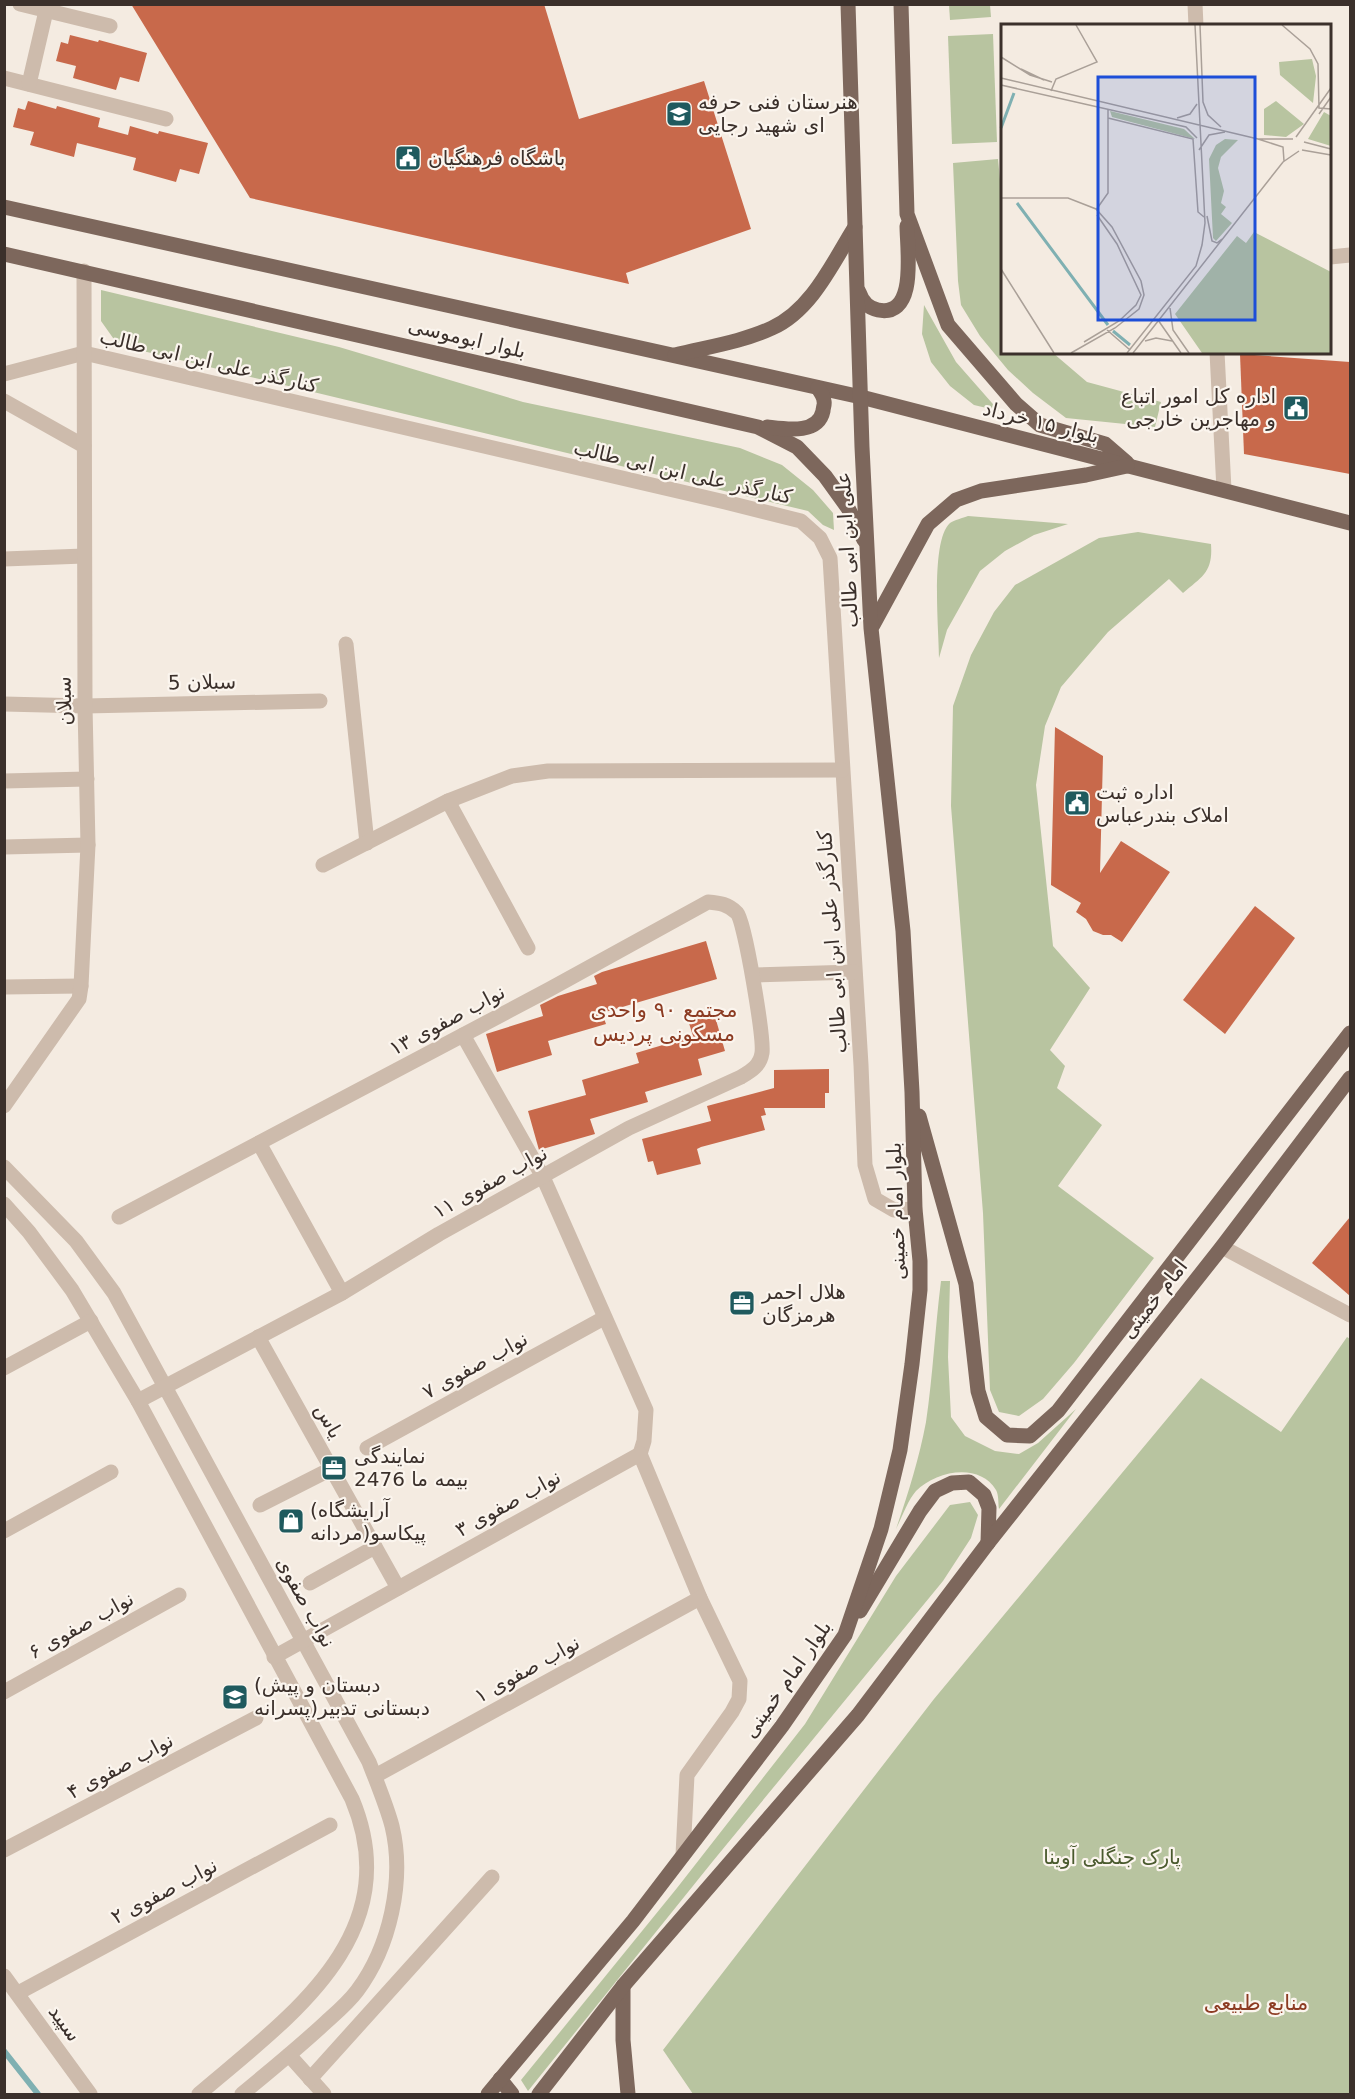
<svg xmlns="http://www.w3.org/2000/svg" width="1355" height="2099" viewBox="0 0 1355 2099" font-family="'DejaVu Sans','Noto Naskh Arabic',sans-serif">
	<style>
		.green { fill: #b8c4a0 }
		.lines { fill: none; stroke-linecap: round; stroke-linejoin: round }
		.stream { stroke: #7fb0b2; stroke-width: 6 }
		.building { fill: #c8694b }
		.minor { stroke: #cdbbac; stroke-width: 15 }
		.major { stroke: #7d675c; stroke-width: 15 }
		.labels { text-anchor: middle; dominant-baseline: central; stroke-width: 4.5; stroke-linejoin: round; paint-order: stroke }
		.poi-label { font-size: 20px; fill: #3b302b; stroke: #fbf5ee; text-anchor: start }
		.street-label { font-size: 20px; fill: #3b302b; stroke: #fbf5ee }
		.park-label { font-size: 20px; fill: #4a5a2e; stroke: #fbf5ee }
		.neighbourhood-label { font-size: 21px; fill: #8c3b22; stroke: #fbf5ee }
		.inset-river { fill: none; stroke: #7fb0b2; stroke-width: 3 }
		.inset-road { fill: none; stroke: #aaa098; stroke-width: 1.5 }
		.view { fill: #1d4ed8; fill-opacity: 0.15; stroke: #1d4ed8; stroke-width: 3 }
		.inset-edge { fill: none; stroke: #3b302b; stroke-width: 3 }
	</style>
	<rect width="100%" height="100%" fill="#f4ebe1"/>
	<!-- green -->
	<g class="green">
		<polygon points="949,5 990,5 991,17 950,20"/>
		<polygon points="993,34 997,142 952,144 948,36"/>
		<polygon points="998,159 1002,200 1002,352 1053,353 1087,382 1161,402 1155,427 1066,418 1033,393 1008,370 980,336 961,305 958,281 953,163"/>
		<polygon points="101,290 339,347 523,402 740,448 782,465 813,490 833,513 834,530 823,525 808,511 118,345 101,321"/>
		<polygon points="924,305 956,362 999,411 974,405 950,386 931,362 922,334"/>
		<path d="M968,516L1068,524L1034,535L1005,551L980,571L947,630L939,658C939,630 930,541 950,523C954,520 963,518 968,516Z"/>
		<path d="M1138,532L1211,544C1213,572 1203,576 1183,593L1169,579L1108,632L1061,687L1045,726L1036,785L1053,946L1090,988L1050,1050L1065,1066L1057,1088L1102,1125L1058,1186L1154,1258L1074,1363L1043,1399L1019,1416L999,1412L990,1390L983,1213L951,806L953,706L971,655L994,612L1015,585L1099,538Z"/>
		<path d="M941,1281H950L948,1357L951,1417L965,1436L995,1451L1019,1454L1038,1443L1076,1409L999,1509C998,1504 999,1495 996,1490C979,1462 936,1471 916,1491C908,1500 902,1517 896,1529C908,1494 919,1459 926,1422C933,1375 935,1328 941,1281Z"/>
		<polygon points="1347,1337 1350,1339 1350,2094 693,2094 663,2050 934,1699 1201,1378 1281,1432"/>
		<polygon points="970,1502 978,1515 971,1538 943,1581 713,1861 528,2091 521,2080 677,1888 805,1724 896,1576 950,1505"/>
	</g>
	<g class="lines">
		<!-- stream -->
		<polyline class="stream" points="4,2051 38,2094"/>
	</g>
	<!-- building -->
	<g class="building">
		<polygon points="131,4 544,4 579,119 704,81 751,229 626,273 629,284 250,198"/>
		<polygon points="70,35 98,42 99,40 147,53 139,82 120,77 116,90 73,78 76,66 56,61 61,42 68,44"/>
		<polygon points="28,101 56,109 57,106 100,118 98,127 128,135 130,126 158,134 159,131 208,143 199,174 180,169 176,182 133,170 136,158 97,148 77,143 74,157 30,145 34,132 13,127 18,108 25,110"/>
		<polygon points="1240,354 1350,362 1350,474 1244,454"/>
		<polygon points="1055,727 1103,756 1100,873 1121,841 1170,872 1122,942 1111,935 1103,935 1093,931 1086,919 1076,912 1081,903 1051,885"/>
		<polygon points="1255,906 1295,938 1225,1034 1183,1000"/>
		<polygon points="706,941 717,979 602,1013 606,1024 548,1041 552,1055 497,1072 486,1034 543,1016 540,1005 558,996 597,984 594,976 602,972"/>
		<polygon points="714,1013 725,1051 698,1059 702,1075 645,1092 648,1102 590,1119 595,1134 539,1150 528,1111 586,1095 582,1080 639,1063 636,1053 693,1036 688,1020"/>
		<polygon points="829,1069 829,1093 825,1093 825,1108 764,1108 766,1115 761,1116 765,1130 701,1147 697,1149 701,1164 657,1175 653,1161 648,1162 642,1139 711,1121 707,1106 774,1088 774,1070"/>
		<polygon points="1350,1217 1350,1296 1312,1263"/>
	</g>
	<g class="lines">
		<!-- minor -->
		<g class="minor">
			<polyline points="20,4 110,26"/>
			<polyline points="1195,4 1196,26"/>
			<polyline points="4,78 166,119"/>
			<polyline points="29,84 46,11"/>
			<polyline points="1330,257 1350,255"/>
			<polyline points="1217,352 1224,490"/>
			<polyline points="4,374 84,353 725,502 801,521 820,538 830,558 861,1065 865,1165 875,1199 894,1210 915,1209"/>
			<polyline points="4,401 84,446"/>
			<polyline points="4,559 84,556"/>
			<polyline points="346,644 367,843"/>
			<polyline points="4,704 85,706 320,701"/>
			<polyline points="4,781 87,779"/>
			<polyline points="448,801 528,948"/>
			<polyline points="4,847 88,845"/>
			<polyline points="323,865 448,801 512,776 548,771 842,770"/>
			<polyline points="753,975 854,972"/>
			<polyline points="4,987 81,986"/>
			<polyline points="463,1035 543,1177 646,1410 644,1441 640,1454 700,1598 740,1681 739,1699 732,1712 687,1775 683,1855"/>
			<polyline points="4,1106 79,999 81,986 88,845 85,706 84,271"/>
			<polyline points="259,1143 342,1293"/>
			<path d="M4,1167L76,1241L114,1293L369,1762C377,1783 386,1804 392,1826C405,1880 390,1947 357,1991C348,2003 336,2013 325,2023C298,2048 270,2071 242,2094"/>
			<path d="M4,1204L29,1232L72,1290L138,1401L352,1799C409,1935 289,2017 199,2094"/>
			<path d="M119,1217L550,989L708,902C720,903 728,904 737,913C745,922 764,1038 762,1053C760,1066 751,1071 741,1077L629,1128L439,1234L342,1293L138,1401"/>
			<polyline points="1222,1247 1350,1315"/>
			<polyline points="258,1337 398,1588"/>
			<polyline points="4,1368 91,1321"/>
			<polyline points="367,1448 604,1318"/>
			<polyline points="260,1505 331,1469"/>
			<polyline points="4,1531 111,1472"/>
			<polyline points="310,1583 375,1547"/>
			<polyline points="274,1657 640,1454"/>
			<polyline points="4,1692 179,1595"/>
			<polyline points="375,1776 700,1598"/>
			<polyline points="4,1850 256,1718"/>
			<polyline points="4,1976 90,2094"/>
			<polyline points="18,1993 330,1825"/>
			<polyline points="289,2055 324,2094"/>
			<polyline points="310,2079 492,1877"/>
		</g>
		<!-- major -->
		<g class="major">
			<polyline points="901,4 907,214 948,325 1016,404 1040,425 1105,444 1127,463"/>
			<polyline points="4,207 861,397 1350,523"/>
			<polyline points="4,254 758,427 797,447 825,476 848,508 864,540"/>
			<path d="M859,292C862,301 868,308 878,310C918,318 907,249 907,226"/>
			<path d="M675,355C707,347 742,342 772,328C812,310 833,262 855,227"/>
			<path d="M767,427C785,429 818,435 823,411C823,408 825,404 824,401C824,397 820,391 818,388"/>
			<polyline points="873,625 928,524 956,500 981,491 1086,475 1127,466"/>
			<polyline points="919,1116 966,1284 978,1391 986,1417 1007,1435 1030,1436 1058,1411 1350,1033"/>
			<polyline points="860,1611 920,1511 935,1491 952,1483 969,1482 984,1495 989,1508 988,1543"/>
			<polyline points="623,1986 623,2040 628,2094"/>
			<polyline points="500,2079 512,2094"/>
			<polyline points="488,2094 633,1921 782,1726 845,1635 881,1529 900,1450 912,1364 920,1290 920,1261 915,1209 912,1092 903,931 871,628 862,447 848,4"/>
			<polyline points="539,2094 623,1986 858,1715 988,1543 1222,1247 1350,1078"/>
		</g>
	</g>
	<!-- icons -->
	<defs>
		<symbol id="school-square" viewBox="-11 -11 22 22"><rect x="-9" y="-9" width="18" height="18" rx="4" fill="#1f5a5e" stroke="#fbf5ee"/><path d="M0-5L7-2L0 1L-7-2ZM-4 1L0 2.5L4 1V4Q0 6-4 4Z" fill="#fff"/></symbol>
		<symbol id="civic-square" viewBox="-11 -11 22 22"><rect x="-9" y="-9" width="18" height="18" rx="4" fill="#1f5a5e" stroke="#fbf5ee"/><path d="M-.6-6.5H3V-4.5H.6V-3L4-1V1h2V6H-6V1h2V-1L-.6-3ZM-1.2 2.5V6h2.4V2.5Z" fill="#fff"/></symbol>
		<symbol id="office-square" viewBox="-11 -11 22 22"><rect x="-9" y="-9" width="18" height="18" rx="4" fill="#1f5a5e" stroke="#fbf5ee"/><path d="M-6-3h4V-5.5h4V-3h4V5H-6ZM-1-4.5V-3h2v-1.5ZM-6 0V1H6V0Z" fill="#fff"/></symbol>
		<symbol id="shop-square" viewBox="-11 -11 22 22"><rect x="-9" y="-9" width="18" height="18" rx="4" fill="#1f5a5e" stroke="#fbf5ee"/><path d="M-5-2.5h2.3a2.7 3.5 0 0 1 5.4 0H5L5.5 6h-11ZM-1.5-2.5h3a1.5 2.3 0 0 0-3 0Z" fill="#fff"/></symbol>
	</defs>
	<g fill-rule="evenodd">
		<use href="#school-square" x="664" y="99" width="30" height="30"/>
		<use href="#civic-square" x="393" y="143" width="30" height="30"/>
		<use href="#civic-square" x="1281" y="393" width="30" height="30"/>
		<use href="#civic-square" x="1062" y="788" width="30" height="30"/>
		<use href="#office-square" x="727" y="1288" width="30" height="30"/>
		<use href="#office-square" x="319" y="1453" width="30" height="30"/>
		<use href="#shop-square" x="276" y="1506" width="30" height="30"/>
		<use href="#school-square" x="220" y="1682" width="30" height="30"/>
	</g>
	<g class="labels">
		<!-- poi labels -->
		<g class="poi-label">
			<text x="698" y="102">هنرستان فنی حرفه<tspan x="698" dy="23">ای شهید رجایی</tspan></text>
			<text x="428" y="158">باشگاه فرهنگیان</text>
			<text x="1276" y="396" text-anchor="end">اداره کل امور اتباع<tspan x="1276" dy="23">و مهاجرین خارجی</tspan></text>
			<text x="1096" y="792">اداره ثبت<tspan x="1096" dy="23">املاک بندرعباس</tspan></text>
			<text x="762" y="1292">هلال احمر<tspan x="762" dy="23">هرمزگان</tspan></text>
			<text x="354" y="1456">نمایندگی<tspan x="354" dy="23">بیمه ما 2476</tspan></text>
			<text x="310" y="1510">(آرایشگاه<tspan x="310" dy="23">پیکاسو(مردانه</tspan></text>
			<text x="254" y="1685">(دبستان و پیش<tspan x="254" dy="23">دبستانی تدبیر(پسرانه</tspan></text>
		</g>
		<!-- street labels -->
		<g class="street-label">
			<text transform="translate(467 338) rotate(13)">بلوار ابوموسی</text>
			<text transform="translate(209 361) rotate(13)">کنارگذر علی ابن ابی طالب</text>
			<text transform="translate(1041 422) rotate(14)">بلوار ۱۵ خرداد</text>
			<text transform="translate(683 472) rotate(13)">کنارگذر علی ابن ابی طالب</text>
			<text transform="translate(847 550) rotate(-93)">علی ابن ابی طالب</text>
			<text transform="translate(202 682) rotate(-1)">سبلان 5</text>
			<text transform="translate(64 701) rotate(-91)">سبلان</text>
			<text transform="translate(832 942) rotate(-94)">کنارگذر علی ابن ابی طالب</text>
			<text transform="translate(447 1020) rotate(-28)">نواب صفوی ۱۳</text>
			<text transform="translate(490 1182) rotate(-29)">نواب صفوی ۱۱</text>
			<text transform="translate(896 1211) rotate(-92)">بلوار امام خمینی</text>
			<text transform="translate(1154 1299) rotate(-52)">امام خمینی</text>
			<text transform="translate(475 1365) rotate(-29)">نواب صفوی ۷</text>
			<text transform="translate(329 1421) rotate(61)">یاس</text>
			<text transform="translate(508 1503) rotate(-29)">نواب صفوی ۳</text>
			<text transform="translate(306 1602) rotate(61)">نواب صفوی</text>
			<text transform="translate(81 1625) rotate(-29)">نواب صفوی ۶</text>
			<text transform="translate(527 1669) rotate(-29)">نواب صفوی ۱</text>
			<text transform="translate(787 1679) rotate(-55)">بلوار امام خمینی</text>
			<text transform="translate(120 1766) rotate(-28)">نواب صفوی ۴</text>
			<text transform="translate(164 1891) rotate(-28)">نواب صفوی ۲</text>
			<text transform="translate(65 2023) rotate(54)">سپید</text>
		</g>
		<!-- park labels -->
		<g class="park-label">
			<text x="1112" y="1857">پارک جنگلی آوینا</text>
		</g>
		<!-- neighbourhood labels -->
		<g class="neighbourhood-label">
			<text x="664" y="1010">مجتمع ٩٠ واحدی<tspan x="664" dy="24">مسکونی پردیس</tspan></text>
			<text x="1256" y="2003">منابع طبیعی</text>
		</g>
	</g>
	<!-- overview -->
	<g transform="translate(1001 24)">
		<rect width="330" height="330" fill="#f4ebe1"/>
		<path d="M311,35L315,52L312,79L279,51L278,38ZM275,77L303,100L285,113L263,111V85ZM109,87L183,105L194,115L111,93ZM323,88L330,92V122L307,115ZM224,115L237,116L220,133L217,144L223,167L220,179L225,183L220,190L231,199L215,217L212,214L208,135L215,121ZM253,208L330,248V329H201L174,290L236,212L245,219Z" fill="#b8c4a0"/>
		<path class="inset-river" d="M0,104L13,69M16,179L107,301M112,307L129,321"/>
		<path class="inset-road" d="M199,1L202,78L207,91L220,103M281,1L309,25L317,40L318,84L330,85M0,33L29,51L51,58M20,45L43,56M0,54L257,115H292M0,61L185,103L196,114M50,67L55,55L96,38L75,1M318,90L330,73M107,94L192,115L197,188L203,193M176,94L189,90L196,80M295,113L330,64M257,115L282,123L283,137M303,118L330,125M198,126L208,111L224,108M301,126L330,131M0,174H67L95,185L111,203L140,257L143,271L138,285L114,304L70,329M95,186L107,169V85M206,192L211,217L216,219L221,215M0,245L53,329M169,284L172,306L188,329M157,296L180,329M106,306L129,326M144,317L155,314L171,317M83,318L118,297L135,281L140,271L116,220L96,191M126,329L195,242L201,221L204,199L194,1M132,329L282,138L298,127"/>
		<path class="view" d="M97,53H254V296H97Z"/>
		<rect width="330" height="330" class="inset-edge"/>
	</g>
	<!-- border -->
	<rect width="1355" height="2099" fill="none" stroke="#3b302b" stroke-width="12"/>
</svg>
